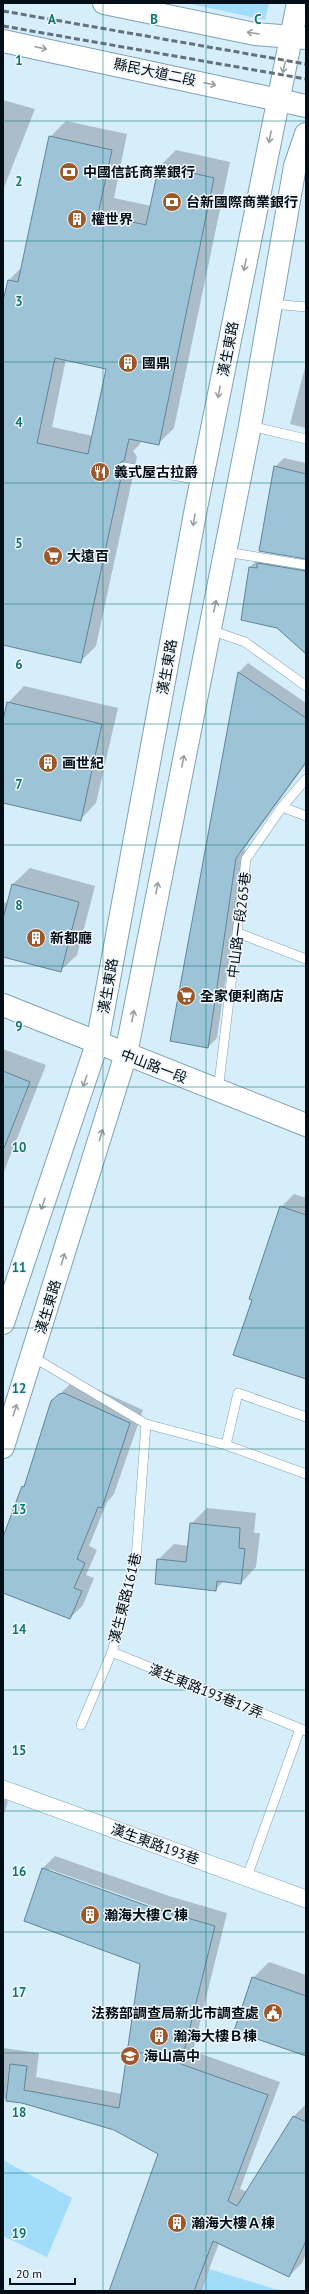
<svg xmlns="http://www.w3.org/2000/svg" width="309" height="2294" viewBox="0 0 309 2294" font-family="'PT Sans','Noto Sans TC',sans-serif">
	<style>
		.green { fill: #a2dcfb }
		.shadow { fill: #0003; fill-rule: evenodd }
		.building { fill: #9dc3d7; stroke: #618598; fill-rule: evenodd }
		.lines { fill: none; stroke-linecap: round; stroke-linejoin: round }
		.lane-casing { stroke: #7da2b6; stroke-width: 10 }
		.street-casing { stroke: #7da2b6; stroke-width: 18 }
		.secondary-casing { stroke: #7da2b6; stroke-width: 24 }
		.lane { stroke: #fff; stroke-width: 9 }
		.street { stroke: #fff; stroke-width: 17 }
		.secondary { stroke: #fff; stroke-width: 22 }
		.rail { stroke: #61727c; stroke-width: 3; stroke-dasharray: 6 3; stroke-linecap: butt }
		.oneway { stroke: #9a9fa2 }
		.grid { fill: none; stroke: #0f766e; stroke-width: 1; stroke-opacity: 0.55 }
		.labels { text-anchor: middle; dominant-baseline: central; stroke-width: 3; stroke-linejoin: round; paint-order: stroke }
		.street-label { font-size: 14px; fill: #030e16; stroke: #f0f7fc }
		.poi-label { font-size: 14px; font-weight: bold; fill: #030e16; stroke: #f0f7fc; text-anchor: start }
		.grid-label { font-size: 13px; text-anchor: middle; font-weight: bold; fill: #0f766e; stroke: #f0f7fc; stroke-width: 3; stroke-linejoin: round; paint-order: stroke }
	</style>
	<rect width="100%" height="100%" fill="#d6edfa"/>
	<!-- green -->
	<g class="green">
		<polygon points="186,3 269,3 265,20"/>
		<polygon points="3,2160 72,2198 47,2257 3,2236"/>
		<polygon points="209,2269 282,2291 200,2291"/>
	</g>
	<!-- shadow -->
	<g class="shadow">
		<polygon points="3,100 35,109 3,190"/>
		<path d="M66,121L127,134L114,198L151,206L160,166L176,150L230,162L174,428L158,444L141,440L140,444L133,451L137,457L96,646L80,662L3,644V307L9,280L22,267L50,137ZM66,359L107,368L93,436L52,427Z"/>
		<polygon points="306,364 306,428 290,424"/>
		<polygon points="284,458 306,463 306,558 275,467"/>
		<polygon points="259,558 306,561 306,653 250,567"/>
		<polygon points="248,663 306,703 306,764 245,848 217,1038 208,1047 171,1040 239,672"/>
		<polygon points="24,686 118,708 96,803 80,820 3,802 3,725 8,703"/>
		<polygon points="30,868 95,886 77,955 60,971 3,956 3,902 8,903 13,884"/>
		<polygon points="3,1049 46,1065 3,1174"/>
		<polygon points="294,1194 306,1198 306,1378 234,1355 281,1207"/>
		<polygon points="77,1380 143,1410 114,1494 107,1502 89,1546 97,1550 86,1575 94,1578 83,1605 70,1618 3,1592 3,1542 26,1484 52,1402 73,1381"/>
		<polygon points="207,1508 256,1513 254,1533 260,1533 256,1567 241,1583 224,1581 215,1590 158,1560 174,1544 189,1546 191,1524"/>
		<polygon points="3,1799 8,1801 3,1818"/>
		<path d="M55,1856L169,1896L227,1913L193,2051L280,2082L240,2189L247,2192L294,2116L306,2104V2254L302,2263L289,2276L219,2243L201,2291H110L159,2154L115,2129L3,2098V2048L39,2053L36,2077L122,2094L141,1963L42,1869ZM49,1869L161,1909L160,1911L49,1872Z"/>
		<polygon points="269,1962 306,1975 306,2055 253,1978"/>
	</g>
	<!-- building -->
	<g class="building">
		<path d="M49,136L112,150L98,214L146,225L159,165L214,178L159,445L129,439L124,461L121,462L117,466L118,469L122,473L81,663L3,645V301L8,280L18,282ZM55,358L106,369L88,454L37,443Z"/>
		<polygon points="274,466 306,474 306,559 259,551"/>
		<polygon points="257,563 306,571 306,654 277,628 241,620 249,567 257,568"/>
		<polygon points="238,672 306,718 306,762 236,858 208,1048 170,1041"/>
		<polygon points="7,702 102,724 81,821 3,803 3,720"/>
		<polygon points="12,884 79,902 61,972 3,957 3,919"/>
		<polygon points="3,1071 30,1082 4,1148 3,1148"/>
		<polygon points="280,1206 306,1215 306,1379 233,1355 252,1300 249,1299"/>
		<polygon points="64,1393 130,1423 102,1508 98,1507 77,1559 85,1563 74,1588 82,1591 70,1619 3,1593 3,1537 22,1486 24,1487 51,1401 59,1394"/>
		<polygon points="190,1523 240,1528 239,1548 245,1549 241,1584 217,1581 216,1591 155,1584 157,1559 186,1562"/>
		<polygon points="42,1868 156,1909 215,1926 181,2064 268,2095 228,2201 237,2206 293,2116 306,2122 306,2241 289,2277 213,2241 194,2291 109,2291 158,2154 114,2130 22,2103 6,2101 10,2064 27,2066 24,2090 119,2108 140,1964 24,1921"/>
		<polygon points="252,1977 306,1996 306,2056 234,2031"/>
	</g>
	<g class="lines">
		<defs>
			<g id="lane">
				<polyline points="272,304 306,307"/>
				<polyline points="250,426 306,439"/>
				<polyline points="123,467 202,480"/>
				<polyline points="226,552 306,565"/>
				<polyline points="210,630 245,642 306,686"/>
				<polyline points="282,807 306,816"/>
				<polyline points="238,933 306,959"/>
				<polyline points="218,1091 246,859 282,807 306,779"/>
				<polyline points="33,1357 146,1424 226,1445 306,1474"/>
				<polyline points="226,1445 238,1393 306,1417"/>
				<polyline points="112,1652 306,1731"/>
				<polyline points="81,1725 112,1652 136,1559 146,1424"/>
				<polyline points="247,1877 300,1729"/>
			</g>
			<polyline id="street" points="3,1789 306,1899"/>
			<g id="secondary">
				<polyline points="104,3 255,34 306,38"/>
				<polyline points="3,41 306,106"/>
				<polyline points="3,1005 306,1125"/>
				<polyline points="3,1323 97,1044 196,508 298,3"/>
				<polyline points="3,1447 126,1054 250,426 295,166 306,134"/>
			</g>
		</defs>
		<!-- lane casing -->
		<use href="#lane" class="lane-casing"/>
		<!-- street casing -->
		<use href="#street" class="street-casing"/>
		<!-- secondary casing -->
		<use href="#secondary" class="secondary-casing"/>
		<!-- lane -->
		<use href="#lane" class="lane"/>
		<!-- street -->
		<use href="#street" class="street"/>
		<!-- secondary -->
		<use href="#secondary" class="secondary"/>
		<!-- rail -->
		<g class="rail">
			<polyline points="3,11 306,64"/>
			<polyline points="3,26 306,79"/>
		</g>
	</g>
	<!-- one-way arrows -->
	<defs><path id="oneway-shaft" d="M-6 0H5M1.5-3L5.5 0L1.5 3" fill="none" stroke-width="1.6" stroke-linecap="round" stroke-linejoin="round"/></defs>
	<g class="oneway">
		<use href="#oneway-shaft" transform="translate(253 33) rotate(-171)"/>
		<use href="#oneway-shaft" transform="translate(41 48) rotate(12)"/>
		<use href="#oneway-shaft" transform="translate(284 67) rotate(103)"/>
		<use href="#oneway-shaft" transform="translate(210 84) rotate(12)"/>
		<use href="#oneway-shaft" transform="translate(270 137) rotate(101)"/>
		<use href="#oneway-shaft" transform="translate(245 265) rotate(101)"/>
		<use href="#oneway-shaft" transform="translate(219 392) rotate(101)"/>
		<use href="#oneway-shaft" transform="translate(194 520) rotate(100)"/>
		<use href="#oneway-shaft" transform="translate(215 606) rotate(-78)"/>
		<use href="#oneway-shaft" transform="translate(183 761) rotate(-79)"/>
		<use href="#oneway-shaft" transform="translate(157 888) rotate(-79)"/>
		<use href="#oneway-shaft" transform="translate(133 1016) rotate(-79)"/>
		<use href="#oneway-shaft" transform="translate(85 1081) rotate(109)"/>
		<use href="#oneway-shaft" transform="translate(101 1135) rotate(-73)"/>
		<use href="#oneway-shaft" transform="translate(43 1204) rotate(109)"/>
		<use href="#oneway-shaft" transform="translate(63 1259) rotate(-73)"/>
		<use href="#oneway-shaft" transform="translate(15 1410) rotate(-72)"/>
	</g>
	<!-- grid -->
	<path class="grid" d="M103,3V2291M206,3V2291M3,121H306M3,241H306M3,362H306M3,483H306M3,604H306M3,724H306M3,845H306M3,966H306M3,1087H306M3,1207H306M3,1328H306M3,1449H306M3,1570H306M3,1690H306M3,1811H306M3,1932H306M3,2053H306M3,2173H306"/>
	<!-- icons -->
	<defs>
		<symbol id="bank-disc" viewBox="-11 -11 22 22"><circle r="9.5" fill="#9d582a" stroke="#f0f7fc"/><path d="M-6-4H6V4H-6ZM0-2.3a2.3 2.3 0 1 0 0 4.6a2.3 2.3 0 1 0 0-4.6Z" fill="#fff"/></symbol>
		<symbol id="building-disc" viewBox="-11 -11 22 22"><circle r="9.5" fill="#9d582a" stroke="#f0f7fc"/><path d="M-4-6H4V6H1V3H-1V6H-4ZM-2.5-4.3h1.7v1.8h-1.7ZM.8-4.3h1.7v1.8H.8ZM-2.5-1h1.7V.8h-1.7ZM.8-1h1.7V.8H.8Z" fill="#fff"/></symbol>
		<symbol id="restaurant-disc" viewBox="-11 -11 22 22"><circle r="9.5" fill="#9d582a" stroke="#f0f7fc"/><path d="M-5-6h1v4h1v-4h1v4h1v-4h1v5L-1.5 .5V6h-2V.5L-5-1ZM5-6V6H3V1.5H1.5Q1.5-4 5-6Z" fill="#fff"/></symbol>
		<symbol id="supermarket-disc" viewBox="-11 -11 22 22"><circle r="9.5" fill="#9d582a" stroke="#f0f7fc"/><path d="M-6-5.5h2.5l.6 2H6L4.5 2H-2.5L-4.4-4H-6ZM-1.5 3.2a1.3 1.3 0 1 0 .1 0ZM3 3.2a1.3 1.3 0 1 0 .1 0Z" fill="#fff"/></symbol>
		<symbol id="civic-disc" viewBox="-11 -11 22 22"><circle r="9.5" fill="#9d582a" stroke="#f0f7fc"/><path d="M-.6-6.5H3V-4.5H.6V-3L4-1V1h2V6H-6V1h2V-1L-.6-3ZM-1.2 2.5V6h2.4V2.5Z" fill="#fff"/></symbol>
		<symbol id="school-disc" viewBox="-11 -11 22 22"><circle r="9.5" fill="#9d582a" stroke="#f0f7fc"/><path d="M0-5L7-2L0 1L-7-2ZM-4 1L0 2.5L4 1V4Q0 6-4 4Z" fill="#fff"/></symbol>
	</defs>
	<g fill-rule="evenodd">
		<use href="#bank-disc" x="58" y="161" width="22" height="22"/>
		<use href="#bank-disc" x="161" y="191" width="22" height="22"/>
		<use href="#building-disc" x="66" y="208" width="22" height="22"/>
		<use href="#building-disc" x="117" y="352" width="22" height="22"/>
		<use href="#restaurant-disc" x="89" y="461" width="22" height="22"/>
		<use href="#supermarket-disc" x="42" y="545" width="22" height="22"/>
		<use href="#building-disc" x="37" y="752" width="22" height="22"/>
		<use href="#building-disc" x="25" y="927" width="22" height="22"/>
		<use href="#supermarket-disc" x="175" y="985" width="22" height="22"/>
		<use href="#building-disc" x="79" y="1904" width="22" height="22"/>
		<use href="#civic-disc" x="262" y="2002" width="22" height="22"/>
		<use href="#building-disc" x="148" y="2025" width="22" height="22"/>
		<use href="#school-disc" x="119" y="2045" width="22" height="22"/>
		<use href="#building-disc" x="166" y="2212" width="22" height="22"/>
	</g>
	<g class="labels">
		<!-- street labels -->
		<g class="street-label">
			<text transform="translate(155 72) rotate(12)">縣民大道二段</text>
			<text transform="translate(228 349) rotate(-79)">漢生東路</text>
			<text transform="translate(167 667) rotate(-80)">漢生東路</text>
			<text transform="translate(239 925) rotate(-83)">中山路一段265巷</text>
			<text transform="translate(108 986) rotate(-80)">漢生東路</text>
			<text transform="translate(154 1066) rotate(21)">中山路一段</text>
			<text transform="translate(48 1307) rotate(-73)">漢生東路</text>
			<text transform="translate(125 1598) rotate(-76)">漢生東路161巷</text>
			<text transform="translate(206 1691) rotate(22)">漢生東路193巷17弄</text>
			<text transform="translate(155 1844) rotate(20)">漢生東路193巷</text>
		</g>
		<!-- poi labels -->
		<g class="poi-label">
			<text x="83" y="172">中國信託商業銀行</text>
			<text x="186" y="202">台新國際商業銀行</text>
			<text x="91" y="219">權世界</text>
			<text x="142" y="363">國鼎</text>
			<text x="114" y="472">義式屋古拉爵</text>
			<text x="67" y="556">大遠百</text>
			<text x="62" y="763">画世紀</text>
			<text x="50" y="938">新都廳</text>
			<text x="200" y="996">全家便利商店</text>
			<text x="104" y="1915">瀚海大樓Ｃ棟</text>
			<text x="259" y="2013" text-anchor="end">法務部調查局新北市調查處</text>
			<text x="173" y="2036">瀚海大樓Ｂ棟</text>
			<text x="144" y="2056">海山高中</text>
			<text x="191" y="2223">瀚海大樓Ａ棟</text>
		</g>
	</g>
	<g class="grid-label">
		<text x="52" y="24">A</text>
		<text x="154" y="24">B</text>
		<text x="258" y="24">C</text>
		<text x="19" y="65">1</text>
		<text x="19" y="186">2</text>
		<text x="19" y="306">3</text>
		<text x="19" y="427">4</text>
		<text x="19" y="548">5</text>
		<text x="19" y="669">6</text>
		<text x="19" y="789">7</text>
		<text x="19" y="910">8</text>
		<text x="19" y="1031">9</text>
		<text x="19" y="1152">10</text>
		<text x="19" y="1272">11</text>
		<text x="19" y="1393">12</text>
		<text x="19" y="1514">13</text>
		<text x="19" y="1634">14</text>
		<text x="19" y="1755">15</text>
		<text x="19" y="1876">16</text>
		<text x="19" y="1997">17</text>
		<text x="19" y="2117">18</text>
		<text x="19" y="2238">19</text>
	</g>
	<!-- border -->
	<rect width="309" height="2294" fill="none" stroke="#030e16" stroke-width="8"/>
	<!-- scale -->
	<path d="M10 2278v6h65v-6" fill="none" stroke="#030e16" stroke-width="2"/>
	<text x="16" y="2278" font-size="12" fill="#030e16" stroke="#f0f7fc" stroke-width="3" paint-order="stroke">20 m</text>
</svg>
